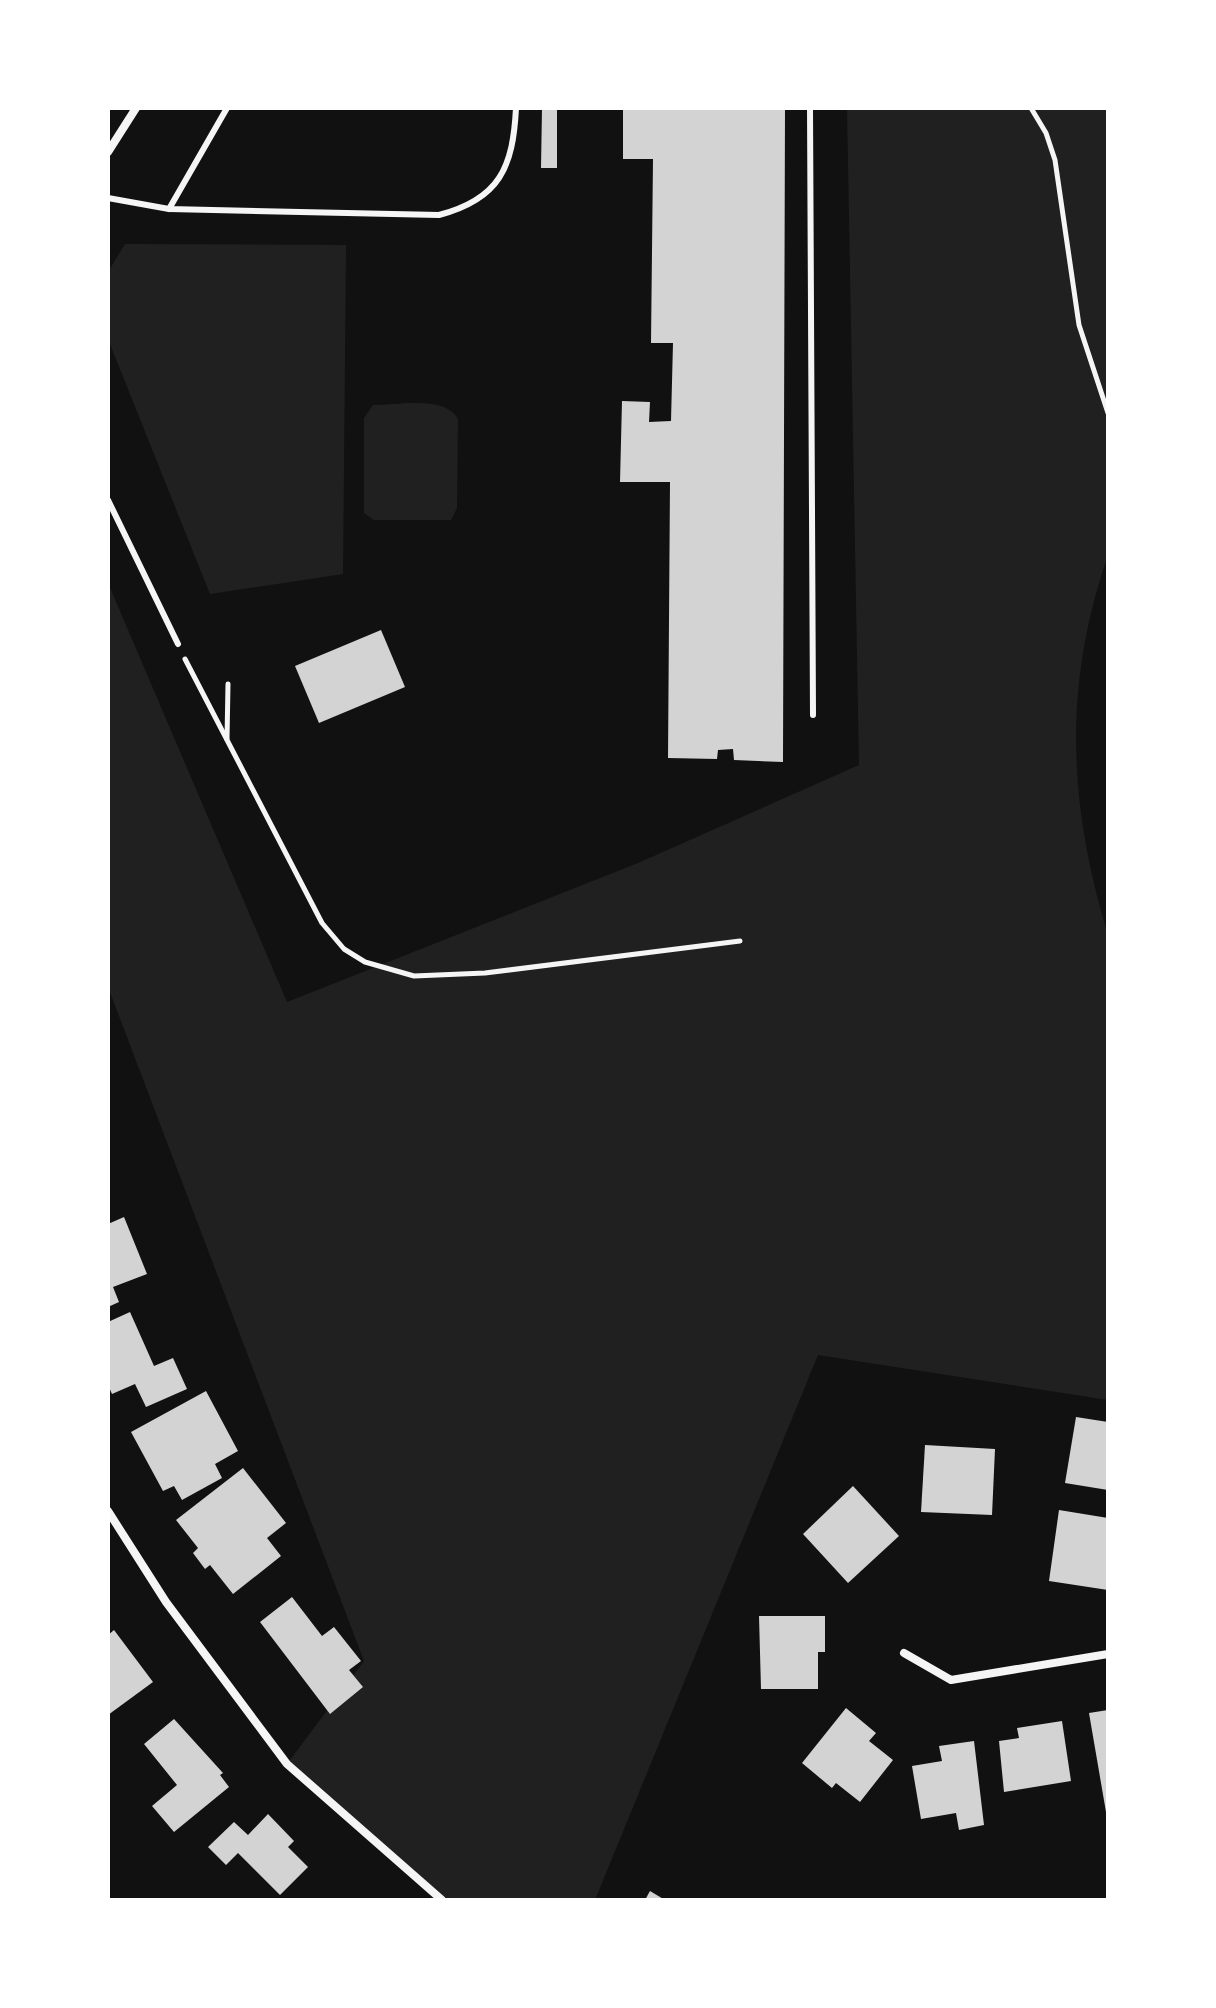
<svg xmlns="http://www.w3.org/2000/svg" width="1216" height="2008" viewBox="0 0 1216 2008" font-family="Poppins,sans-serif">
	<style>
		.green { fill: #202020 }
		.building { fill: #d3d3d3 }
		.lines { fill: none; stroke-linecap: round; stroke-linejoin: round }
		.path { stroke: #f5f5f5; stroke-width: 5 }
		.service { stroke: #f5f5f5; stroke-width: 6 }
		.minor { stroke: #f5f5f5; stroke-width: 8 }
	</style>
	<rect width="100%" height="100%" fill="#111"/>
	<!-- green -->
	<g class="green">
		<path d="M847,108H1108V555C1063,686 1068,803 1108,935V1400L818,1355L595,1900H442L287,1764L364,1661L108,987V583L287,1002L638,863L859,765Z"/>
		<polygon points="125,244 346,245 343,574 210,594 108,339 108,272"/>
		<path d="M373,405C398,405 445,395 458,419L457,508L451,520H374L364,513V418Z"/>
	</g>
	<!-- building -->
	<g class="building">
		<polygon points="542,108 557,108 557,168 541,168"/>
		<polygon points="623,108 785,108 783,762 734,760 733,749 718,750 717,759 668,758 670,482 620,482 622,401 650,402 649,422 671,421 673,343 651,343 653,159 623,159"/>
		<polygon points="381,630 405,687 319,723 295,666"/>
		<polygon points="124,1217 147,1274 113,1287 119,1302 108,1307 108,1224"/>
		<polygon points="130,1312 154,1366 173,1358 187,1389 146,1407 135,1384 112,1394 108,1385 108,1322"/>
		<polygon points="206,1391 238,1451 215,1464 222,1478 182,1500 174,1486 163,1491 131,1432"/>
		<polygon points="1076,1417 1108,1422 1108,1490 1065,1483"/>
		<polygon points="925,1445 995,1449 992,1515 921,1512"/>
		<polygon points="243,1468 286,1523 267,1538 281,1556 233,1594 210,1565 205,1569 193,1553 198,1548 176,1520"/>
		<polygon points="853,1486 899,1536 848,1583 803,1534"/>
		<polygon points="1059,1510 1108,1518 1108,1590 1049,1581"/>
		<polygon points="292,1597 322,1636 334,1627 361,1661 349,1670 363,1687 330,1714 260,1622"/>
		<polygon points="759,1616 825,1616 825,1652 818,1652 818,1689 761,1689"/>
		<polygon points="114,1630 153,1682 108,1715 108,1635"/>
		<polygon points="846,1708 876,1733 869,1741 893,1760 860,1802 836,1783 832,1788 802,1763"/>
		<polygon points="1108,1710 1108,1812 1106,1812 1089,1713"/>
		<polygon points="174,1719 223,1773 220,1775 229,1787 174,1832 152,1806 177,1785 144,1744"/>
		<polygon points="1062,1721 1071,1781 1004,1792 999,1741 1019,1738 1017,1728"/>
		<polygon points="974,1741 984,1825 959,1830 956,1813 921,1819 912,1766 942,1761 939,1746"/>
		<polygon points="268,1814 294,1841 288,1847 308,1867 280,1895 238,1853 226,1865 208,1847 234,1822 248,1835"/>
		<polygon points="650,1891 665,1900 645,1900"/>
	</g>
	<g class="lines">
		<!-- path -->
		<g class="path">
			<polyline points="1031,108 1046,133 1055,160 1079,325 1108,413"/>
			<polyline points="185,659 322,923 344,949 365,962 414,976 485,973 740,941"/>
			<polyline points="227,739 228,684"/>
		</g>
		<!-- service -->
		<g class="service">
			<polyline points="810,108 813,715"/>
			<path d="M108,198L169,209L439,215C500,199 513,167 516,108"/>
			<polyline points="169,209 227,108"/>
			<polyline points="108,500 178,644"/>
		</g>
		<!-- minor -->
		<g class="minor">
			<polyline points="108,152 136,108"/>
			<polyline points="108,1511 166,1602 287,1764 442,1900"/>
			<polyline points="904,1653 951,1680 1108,1654"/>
		</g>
	</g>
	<!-- border -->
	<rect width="1216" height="2008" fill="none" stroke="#ffffff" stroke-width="220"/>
</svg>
